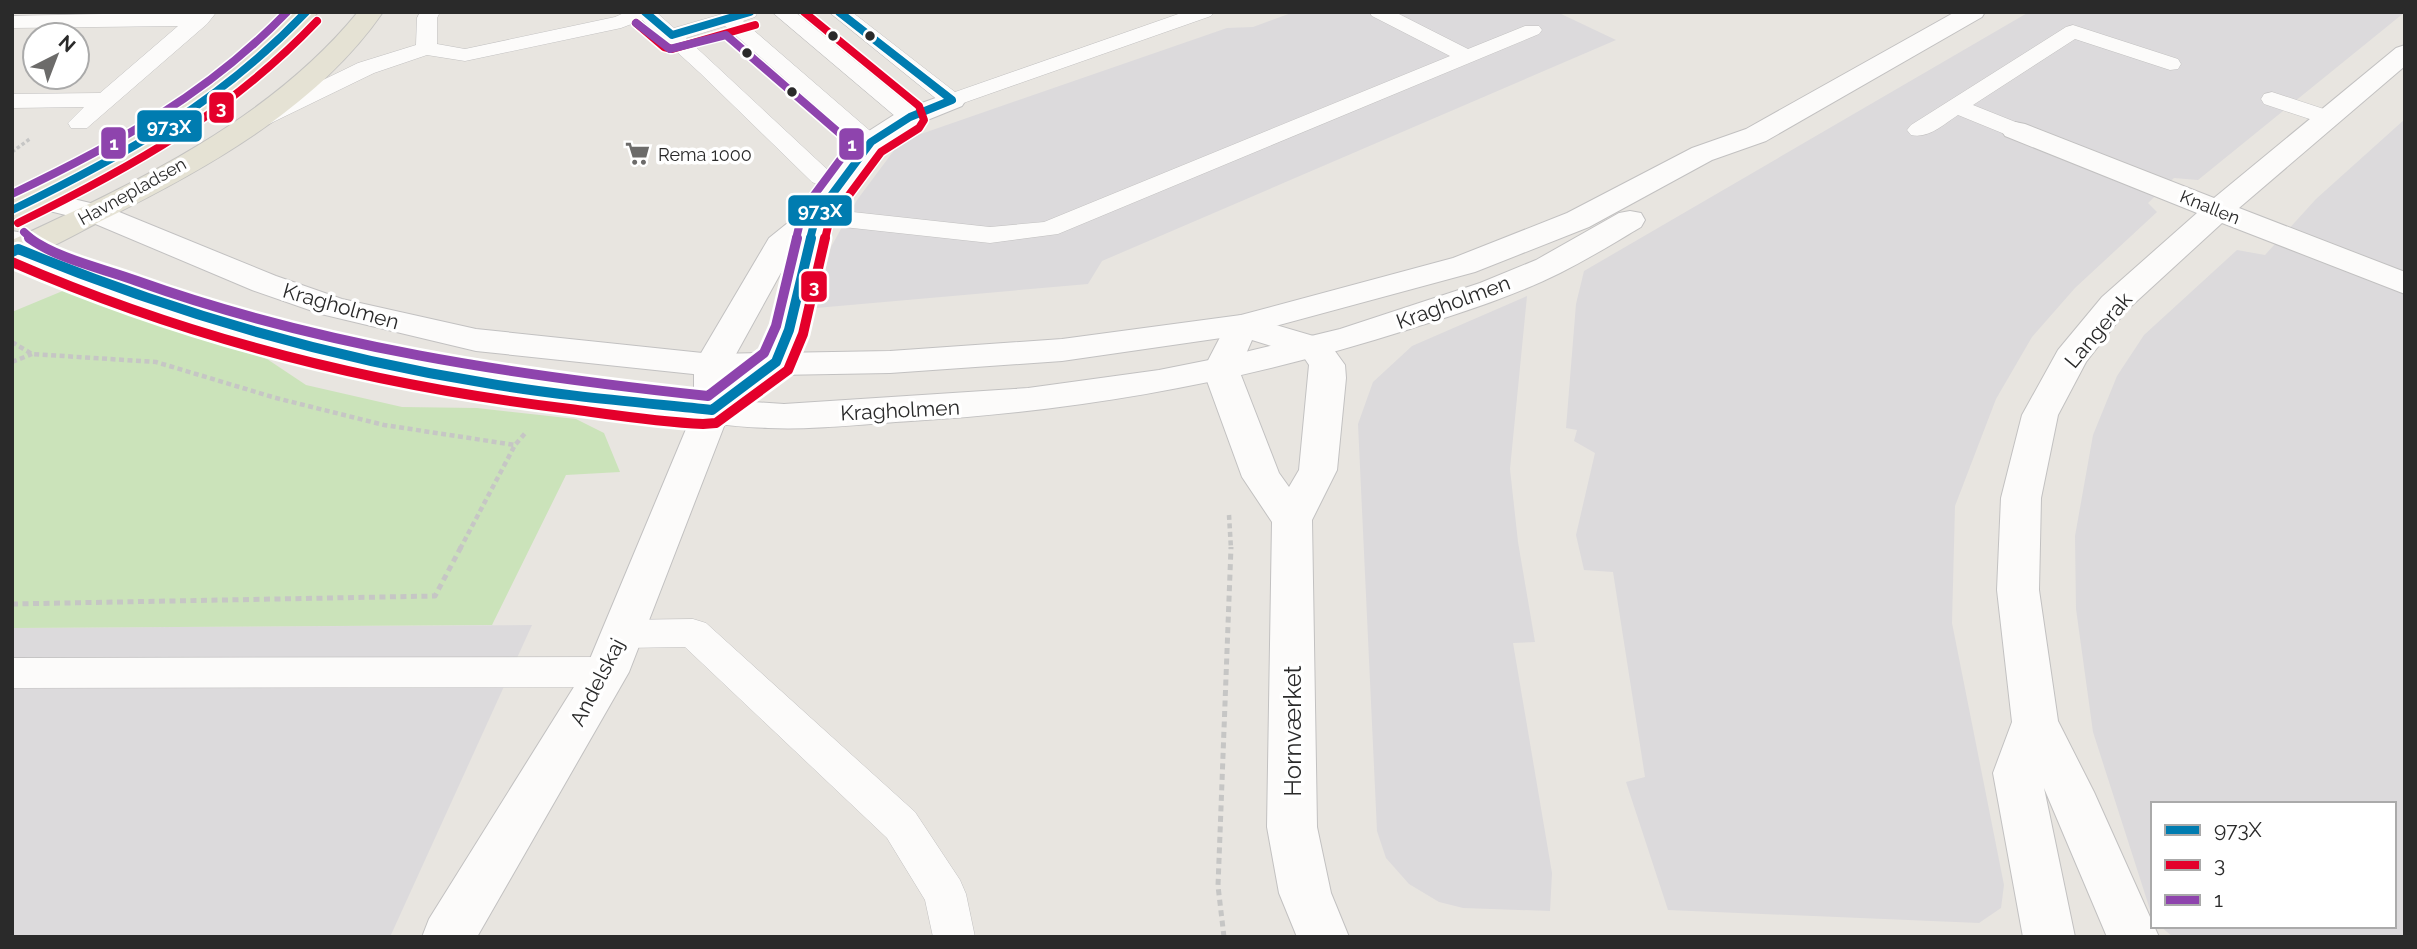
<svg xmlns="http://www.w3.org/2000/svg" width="2417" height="949" viewBox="0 0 2417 949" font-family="Raleway,sans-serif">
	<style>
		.industrial { fill: #dcdadc }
		.green { fill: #cbe3ba }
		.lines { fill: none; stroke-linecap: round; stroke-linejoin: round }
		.service-casing { stroke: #c2c1c1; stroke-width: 1 }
		.minor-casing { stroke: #c2c1c1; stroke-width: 2 }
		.tertiary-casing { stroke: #c2c1c1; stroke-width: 2 }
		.primary-casing { stroke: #c4c3c1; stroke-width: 2 }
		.path-far2 { stroke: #c6c6c5; stroke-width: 3.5; stroke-dasharray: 3.5 2.5; stroke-linecap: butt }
		.path-far1 { stroke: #c6c6c5; stroke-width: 4.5; stroke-dasharray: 5 3.5; stroke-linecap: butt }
		.path { stroke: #c6c6c5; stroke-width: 5; stroke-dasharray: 6 4.5; stroke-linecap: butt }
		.service { fill: #fcfbfa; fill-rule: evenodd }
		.minor { fill: #fcfbfa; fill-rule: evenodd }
		.tertiary { fill: #fcfbfa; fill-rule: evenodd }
		.primary { fill: #e5e2d4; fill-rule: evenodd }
		.bus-1-far1-casing { stroke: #fff; stroke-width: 11 }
		.bus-1-casing { stroke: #fff; stroke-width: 15 }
		.bus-2-far1-casing { stroke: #fff; stroke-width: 11 }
		.bus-2-casing { stroke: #fff; stroke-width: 15 }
		.bus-3-far1-casing { stroke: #fff; stroke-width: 11 }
		.bus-3-casing { stroke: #fff; stroke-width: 15 }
		.bus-1-far1 { stroke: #007cb0; stroke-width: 8 }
		.bus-1 { stroke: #007cb0; stroke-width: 10 }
		.bus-2-far1 { stroke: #e4002b; stroke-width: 8 }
		.bus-2 { stroke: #e4002b; stroke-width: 10 }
		.bus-3-far1 { stroke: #8e44ad; stroke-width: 8 }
		.bus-3 { stroke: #8e44ad; stroke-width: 10 }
		.bus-dot { fill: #2a2a2a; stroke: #fff; stroke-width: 2.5 }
		.labels { text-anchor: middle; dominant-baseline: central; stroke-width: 7; stroke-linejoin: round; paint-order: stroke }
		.far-poi-label { font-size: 18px; fill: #2a2a2a; stroke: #fff; text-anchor: start }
		.far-street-label { font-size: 18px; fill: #2a2a2a; stroke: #fff }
		.street-label { font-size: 21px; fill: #2a2a2a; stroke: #fff }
		.near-street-label { font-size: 24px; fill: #2a2a2a; stroke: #fff }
		.line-badge { stroke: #fff; stroke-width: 2.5 }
		.badge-label { font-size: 19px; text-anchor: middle; font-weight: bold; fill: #fff }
	</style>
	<rect width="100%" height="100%" fill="#e8e5e0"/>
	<!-- industrial -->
	<g class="industrial">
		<polygon points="1294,12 1557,12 1616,40 1102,261 1088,284 816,308 831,247 857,200 895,149 918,135 1227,28 1253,27"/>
		<polygon points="2029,12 2405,12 2198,180 2174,178 2148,203 2157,212 2075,288 2032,337 1996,399 1955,506 1952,623 2004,885 2001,908 1979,923 1668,910 1626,782 1645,777 1613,572 1584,570 1576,535 1595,453 1574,441 1577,430 1566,428 1576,304 1584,271"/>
		<polygon points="2405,119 2405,937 2173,937 2160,926 2394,926 2394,804 2153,804 2153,919 2093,732 2076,609 2075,536 2093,435 2117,376 2144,335 2237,250 2265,255 2316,199"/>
		<polygon points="1527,296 1510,469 1518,542 1535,642 1513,643 1552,873 1550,911 1463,908 1439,902 1409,884 1386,858 1377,831 1358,424 1373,382 1412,346"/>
		<polygon points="532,625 390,937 12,937 12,628"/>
	</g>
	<!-- green -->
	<polygon class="green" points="65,290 267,359 306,385 402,407 477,408 576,419 604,433 620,472 566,475 492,625 12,628 12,312"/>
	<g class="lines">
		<defs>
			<g id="service">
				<polygon points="195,12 215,14 207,24 87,128 71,128 68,123 84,107 12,108 12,94 100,93 178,26 12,28 12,16"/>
				<path d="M420,12H440L437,18V44L465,49L615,17L626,12H656L674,28L729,12H758L755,17L743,21L883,142L879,147H863L725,26L686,38L830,172L848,181L851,186L848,191C834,195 825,188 812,182L700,73L642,20L621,28L465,61L427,55L374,73L269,124H253L250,119L253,114L358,63L416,45L417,18Z"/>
				<polygon points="772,12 795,12 918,112 921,117 918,122 902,122"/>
				<polygon points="829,12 852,12 955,92 1184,12 1214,12 1211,16 952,107 944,105"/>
				<polygon points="1369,12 1395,12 1468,49 1525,26 1539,26 1542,30 1539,34 1058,234 990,243 816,224 807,221 803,216 807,211 816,208 990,227 1044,222 1450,56 1372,16"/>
				<path d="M2073,25L2178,59L2181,64L2178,69L2170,70L2075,39L1973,105L2023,125L2027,130L2023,135H2007L1958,115C1944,124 1929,139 1911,135L1907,130L1911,125L2066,27Z"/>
				<polygon points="2272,92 2336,113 2339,118 2336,123 2328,125 2264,104 2261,99 2264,94"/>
				<polygon points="693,619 706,623 915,812 960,880 966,894 975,937 933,937 925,900 887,838 685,647 622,648 609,644 604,634 609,624 622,620"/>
				<polygon points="607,657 620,662 625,672 620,682 607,687 12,688 12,658"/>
			</g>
			<g id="minor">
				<polygon points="2405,45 2405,66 2239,208 2405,272 2405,294 2222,223 2126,311 2086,362 2058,415 2041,498 2039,590 2058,721 2094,792 2159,937 2107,937 2044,788 2075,937 2023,937 1993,773 2012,722 1997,590 2001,498 2022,415 2058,350 2102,297 2197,213 2005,136 2001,130 2005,124 2015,122 2025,124 2214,198 2396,48"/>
				<path d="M952,92L962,94L966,100L962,106L920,123L881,148L831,216L817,291L801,348L785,374L728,416L629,672L477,937H422L429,919L587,666L694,410V365L769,238L805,209L861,136L900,111ZM794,249C788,276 778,339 760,358C752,367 740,374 730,381V365Z"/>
				<path d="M1242,315L1327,340L1345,365L1346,378L1337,470L1312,520L1317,827L1331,893L1349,937H1297L1279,893L1267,827L1272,522L1242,477L1203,370L1230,318ZM1252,340L1303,356L1309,365L1299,470L1289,487L1279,473L1239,370Z"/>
			</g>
			<g id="tertiary">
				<polygon points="1955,12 1985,12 1982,17 1766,141 1712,160 1589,227 1475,272 1242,335 1062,361 890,373 712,376 476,351 321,314 252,290 86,220 25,205 21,199 25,193 36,190 107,207 276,276 342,299 476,329 712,354 890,351 1062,339 1241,315 1453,258 1567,213 1692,148 1746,129"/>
				<path d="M1630,211L1641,213L1645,220L1641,227C1614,243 1588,259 1560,273C1512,297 1460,313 1410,329C1247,381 1082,411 911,421C864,424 816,430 768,428C731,427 695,421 658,417C540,403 423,387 308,358C208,333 103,306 12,256V231L23,233L58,255L156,292L233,317L325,340L430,362L536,378L722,400L784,404L1028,388L1159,370L1224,357L1340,329L1480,283L1536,260L1619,213Z"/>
			</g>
			<g id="primary">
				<path d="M292,12H318C263,91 169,144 85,186C62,198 38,213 12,219V198C115,150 216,98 292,12Z"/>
				<path d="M358,12H383C316,109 203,171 99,222C72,236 42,254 12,261V240C136,183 270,120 358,12Z"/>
			</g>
		</defs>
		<!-- service casing -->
		<use href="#service" class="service-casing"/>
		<!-- minor casing -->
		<use href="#minor" class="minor-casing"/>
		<!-- tertiary casing -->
		<use href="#tertiary" class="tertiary-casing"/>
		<!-- primary casing -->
		<use href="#primary" class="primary-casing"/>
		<!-- path-far2 -->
		<polyline class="path-far2" points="12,152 31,138"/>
		<!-- path-far1 -->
		<g class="path-far1">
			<polyline points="12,342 32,354 156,362 276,398 384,425 515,445"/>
			<polyline points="12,362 32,354"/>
			<polyline points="1229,515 1231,549"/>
			<polyline points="460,549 515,445 527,431"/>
		</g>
		<!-- path -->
		<g class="path">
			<polyline points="12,604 435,596 461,547"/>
			<polyline points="1224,937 1218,886 1231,547"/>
		</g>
		<!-- service -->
		<use href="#service" class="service"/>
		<!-- minor -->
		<use href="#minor" class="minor"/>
		<!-- tertiary -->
		<use href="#tertiary" class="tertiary"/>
		<!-- primary -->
		<use href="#primary" class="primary"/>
		<defs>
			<g id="bus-1-far1">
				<polyline points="645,12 672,35 750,12"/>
				<path d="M12,210C125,155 218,104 306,12"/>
				<polyline points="810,239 816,216 871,142 910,117 952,100 839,12"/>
			</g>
			<path id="bus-1" d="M12,252L18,249C169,311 324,357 486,383C561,396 636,402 712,410L776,362L789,330L811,238"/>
			<g id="bus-2-far1">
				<polyline points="804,12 919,106 924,120 919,128 881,152 829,222 825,239"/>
				<polyline points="636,23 664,47 672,49 755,25"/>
				<path d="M18,223C132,167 228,114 317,21"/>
			</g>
			<path id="bus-2" d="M12,262C191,340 377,386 570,409C614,415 658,422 703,424L716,423L788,370L803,334L825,238"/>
			<g id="bus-3-far1">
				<polyline points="636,23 670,49 726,35 852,144 803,210 796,239"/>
				<path d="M12,194C115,145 207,95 287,12"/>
				<polyline points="24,232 32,239"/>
			</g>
			<path id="bus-3" d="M29,238C60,260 102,268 137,281C322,347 513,375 708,396L764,353L776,326L797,238"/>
		</defs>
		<!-- bus-1-far1 casing -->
		<use href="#bus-1-far1" class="bus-1-far1-casing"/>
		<!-- bus-1 casing -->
		<use href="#bus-1" class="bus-1-casing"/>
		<!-- bus-2-far1 casing -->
		<use href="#bus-2-far1" class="bus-2-far1-casing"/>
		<!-- bus-2 casing -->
		<use href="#bus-2" class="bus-2-casing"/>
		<!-- bus-3-far1 casing -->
		<use href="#bus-3-far1" class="bus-3-far1-casing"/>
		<!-- bus-3 casing -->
		<use href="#bus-3" class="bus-3-casing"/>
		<!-- bus-1-far1 -->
		<use href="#bus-1-far1" class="bus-1-far1"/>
		<!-- bus-1 -->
		<use href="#bus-1" class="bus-1"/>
		<!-- bus-2-far1 -->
		<use href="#bus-2-far1" class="bus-2-far1"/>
		<!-- bus-2 -->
		<use href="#bus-2" class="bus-2"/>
		<!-- bus-3-far1 -->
		<use href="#bus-3-far1" class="bus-3-far1"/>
		<!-- bus-3 -->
		<use href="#bus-3" class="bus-3"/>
	</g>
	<!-- icons -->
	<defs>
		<symbol id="supermarket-bare" viewBox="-9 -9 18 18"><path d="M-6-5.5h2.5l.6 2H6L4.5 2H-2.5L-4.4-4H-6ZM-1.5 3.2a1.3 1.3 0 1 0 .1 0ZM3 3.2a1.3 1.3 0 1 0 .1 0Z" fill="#6c6b6a" stroke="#fff" stroke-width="2.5" paint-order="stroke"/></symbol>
	</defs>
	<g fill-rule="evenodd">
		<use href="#supermarket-bare" x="620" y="136" width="35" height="35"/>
	</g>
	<!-- markers -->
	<g class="bus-dot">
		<circle cx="833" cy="36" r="6"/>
		<circle cx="870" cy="36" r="6"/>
		<circle cx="747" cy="53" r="6"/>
		<circle cx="792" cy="92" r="6"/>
	</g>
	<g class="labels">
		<!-- far-poi labels -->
		<g class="far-poi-label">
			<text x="658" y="154">Rema 1000</text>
		</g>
		<!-- far-street labels -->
		<g class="far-street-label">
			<text transform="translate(132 191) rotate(-29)">Havnepladsen</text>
			<text transform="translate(2210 207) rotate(22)">Knallen</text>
		</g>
		<!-- street labels -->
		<g class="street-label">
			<text transform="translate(1453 302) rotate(-20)">Kragholmen</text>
			<text transform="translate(341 306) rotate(16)">Kragholmen</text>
			<text transform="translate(2098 330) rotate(-50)">Langerak</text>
			<text transform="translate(900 410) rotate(-3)">Kragholmen</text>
			<text transform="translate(597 682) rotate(-63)">Andelskaj</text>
		</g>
		<!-- near-street labels -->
		<g class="near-street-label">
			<text transform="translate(1292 731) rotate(-90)">Hornværket</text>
		</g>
	</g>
	<g class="line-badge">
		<rect x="208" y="91" width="27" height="33" rx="7" fill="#e4002b"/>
		<rect x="136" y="109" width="67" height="34" rx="7" fill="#007cb0"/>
		<rect x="100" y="126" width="27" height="34" rx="7" fill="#8e44ad"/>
		<rect x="838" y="127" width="27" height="34" rx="7" fill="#8e44ad"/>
		<rect x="787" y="194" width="66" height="33" rx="7" fill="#007cb0"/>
		<rect x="800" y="270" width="28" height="33" rx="7" fill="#e4002b"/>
	</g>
	<g class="badge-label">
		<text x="221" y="114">3</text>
		<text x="169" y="133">973X</text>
		<text x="114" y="150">1</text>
		<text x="852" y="151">1</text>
		<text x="820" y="217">973X</text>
		<text x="814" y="293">3</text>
	</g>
	<!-- border -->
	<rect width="2417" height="949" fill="none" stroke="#2a2a2a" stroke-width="28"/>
	<!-- legend -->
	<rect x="2151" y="802" width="245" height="126" fill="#ffffff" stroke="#aaaaaa" stroke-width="2"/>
	<rect x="2165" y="825" width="35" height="10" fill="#007cb0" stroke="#aaaaaa" stroke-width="2"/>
	<text x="2214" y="837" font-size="21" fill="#2a2a2a">973X</text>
	<rect x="2165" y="860" width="35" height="10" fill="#e4002b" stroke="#aaaaaa" stroke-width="2"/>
	<text x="2214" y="872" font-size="21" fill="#2a2a2a">3</text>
	<rect x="2165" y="895" width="35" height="10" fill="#8e44ad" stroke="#aaaaaa" stroke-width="2"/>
	<text x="2214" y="907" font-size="21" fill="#2a2a2a">1</text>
	<!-- north arrow -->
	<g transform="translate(56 56) rotate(42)"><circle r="33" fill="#ffffff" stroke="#aaaaaa" stroke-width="2"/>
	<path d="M0-5L12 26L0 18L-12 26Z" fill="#6c6b6a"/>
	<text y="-10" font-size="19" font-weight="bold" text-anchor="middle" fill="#2a2a2a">N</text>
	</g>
</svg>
